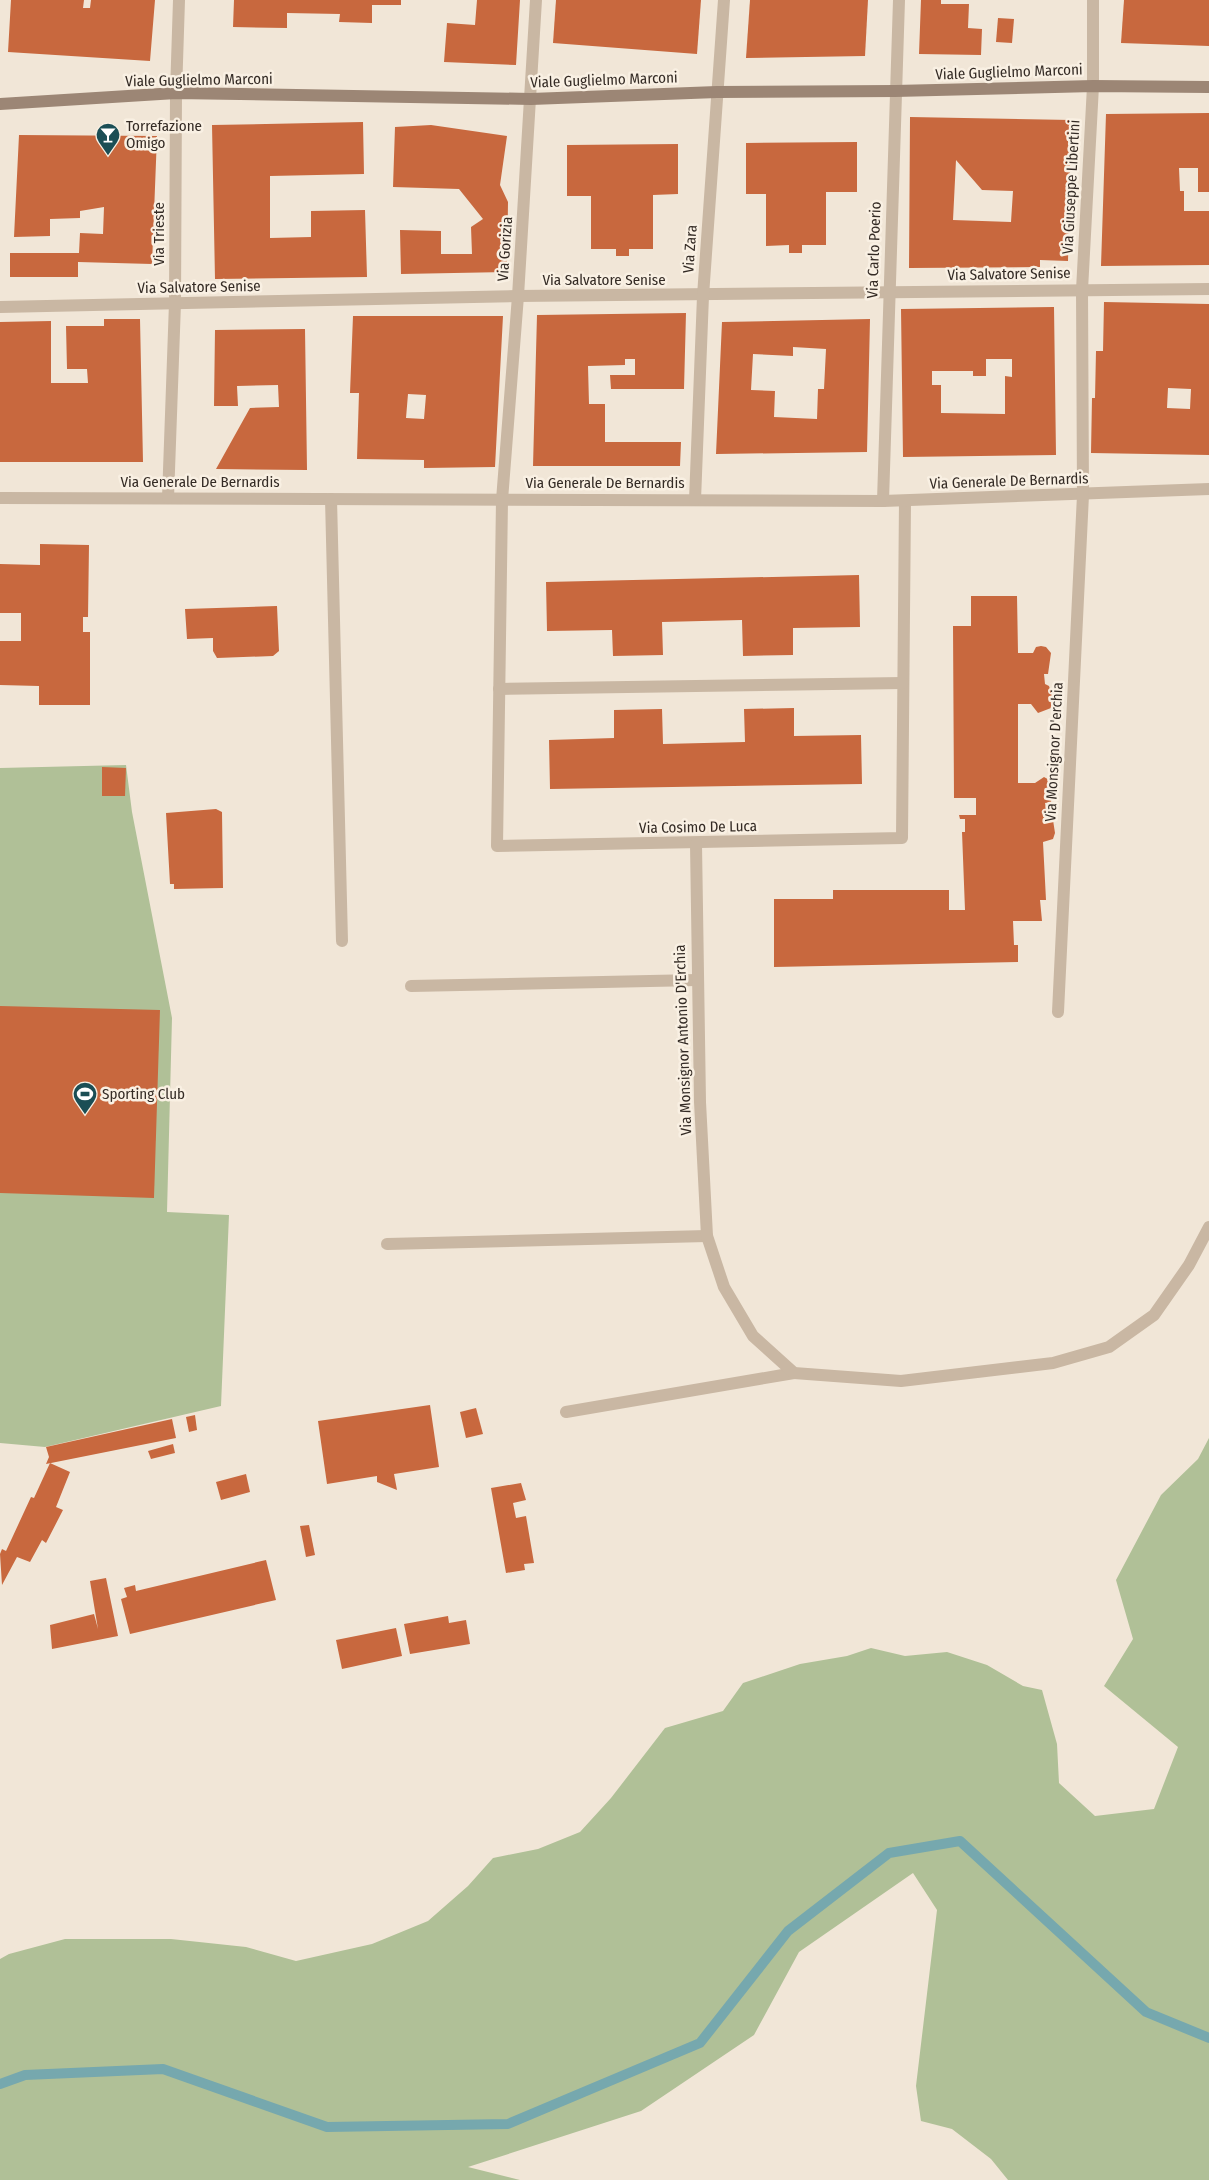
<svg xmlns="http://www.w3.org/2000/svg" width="1209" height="2180" viewBox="0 0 1209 2180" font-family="'Fira Sans Condensed',sans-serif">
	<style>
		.green { fill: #b0c097 }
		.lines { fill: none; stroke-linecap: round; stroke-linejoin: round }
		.stream { stroke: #76a8ae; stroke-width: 10 }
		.building { fill: #c8683e; fill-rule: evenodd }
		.lane { stroke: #c9b7a3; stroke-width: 12 }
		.street { stroke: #c9b7a3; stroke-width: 12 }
		.secondary { stroke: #9c8675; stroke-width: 12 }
		.labels { text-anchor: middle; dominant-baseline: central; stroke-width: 5; stroke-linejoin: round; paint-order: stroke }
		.street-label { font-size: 15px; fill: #342b25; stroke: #f9f0e3 }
		.poi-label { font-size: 15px; fill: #342b25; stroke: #f9f0e3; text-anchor: start }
	</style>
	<rect width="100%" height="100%" fill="#f1e6d7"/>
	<!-- green -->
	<g class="green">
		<polygon points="126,765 132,812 172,1018 167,1212 229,1215 221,1406 45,1447 0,1443 0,768"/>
		<polygon points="1209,1438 1209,2180 1008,2180 991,2159 952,2129 921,2121 916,2086 937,1910 913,1873 799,1952 754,2035 641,2111 468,2167 520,2180 0,2180 0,1959 9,1954 65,1939 171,1939 246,1947 296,1961 372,1944 428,1921 468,1886 493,1858 538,1849 580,1832 611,1798 665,1728 723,1711 743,1683 800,1664 847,1656 871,1648 905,1656 947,1652 987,1665 1023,1686 1042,1690 1057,1744 1059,1783 1095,1816 1154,1809 1178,1747 1104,1686 1133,1639 1116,1580 1161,1495 1198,1459"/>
	</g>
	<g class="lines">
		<!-- stream -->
		<polyline class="stream" points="0,2084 25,2075 163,2069 327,2127 508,2124 700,2043 788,1931 889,1853 960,1841 1146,2012 1209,2038"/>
	</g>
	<!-- building -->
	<g class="building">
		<polygon points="11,0 84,0 83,8 90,8 91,0 155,0 150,61 8,52"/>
		<polygon points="234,0 401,0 401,5 372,5 372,23 339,22 340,14 287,13 287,28 233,27"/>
		<polygon points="477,0 520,0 516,65 444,62 447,23 475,25"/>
		<polygon points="556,0 701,0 697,54 553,43"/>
		<polygon points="750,0 868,0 865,56 746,58"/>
		<polygon points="921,0 941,0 941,4 969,4 968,28 982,29 981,55 919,54"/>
		<polygon points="1124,0 1209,0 1209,46 1121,43"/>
		<polygon points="998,18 1014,19 1012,43 996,42"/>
		<polygon points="1209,113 1209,192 1198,192 1198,168 1179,168 1180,191 1184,191 1184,211 1209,211 1209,265 1101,266 1106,114"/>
		<path d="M910,117L1071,120L1068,261L1040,260V267L909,268ZM956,160L982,190L1013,191L1011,222L953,220Z"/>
		<polygon points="363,122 364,174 270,176 270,238 311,237 311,211 365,210 367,277 215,279 212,125"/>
		<polygon points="431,125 507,136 500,185 508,202 507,272 401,274 400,230 441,231 441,254 472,254 471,227 483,219 459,189 393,187 395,127"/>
		<polygon points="19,135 157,136 152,264 78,262 78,277 10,277 10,253 79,253 80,233 103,234 104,207 80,211 80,218 50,219 50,236 14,237"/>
		<polygon points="857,142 857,192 826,192 826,245 802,245 802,253 789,253 789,245 766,246 766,194 746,194 746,143"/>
		<polygon points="678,144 678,194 653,195 653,249 629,249 629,256 616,256 616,249 591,249 591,196 567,196 567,145"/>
		<path d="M1104,302L1209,304V455L1091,453L1092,398H1095L1096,351H1103ZM1168,388L1191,389L1190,409L1167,408Z"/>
		<path d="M1054,307L1056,455L903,457L901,309ZM986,359H1012V377L1005,376V414L941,413V385H932V371H973V376H986Z"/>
		<polygon points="686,313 684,389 611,389 610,375 635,375 635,359 625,359 625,365 588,366 589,404 605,404 605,442 681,442 680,466 533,466 537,315"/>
		<path d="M353,316H503L495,467L424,468V460L357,459L359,393H350ZM408,394L426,395L424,419L406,418Z"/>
		<polygon points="104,319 140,319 143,462 0,462 0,322 51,321 51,383 88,383 87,369 67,369 66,326 104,326"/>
		<path d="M870,319L867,452L716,454L722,322ZM793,347L826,349L824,389H818L817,419L774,417L775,391L751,390L753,354L793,356Z"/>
		<polygon points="305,329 307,470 216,469 250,408 279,407 278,385 237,386 238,406 214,406 215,330"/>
		<polygon points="40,544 89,545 88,617 83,617 83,632 90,632 90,705 39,705 39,686 0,685 0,641 21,641 21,613 0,613 0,564 40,565"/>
		<polygon points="859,575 860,627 793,628 793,655 743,656 742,620 662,622 663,655 613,656 612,630 547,631 546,582"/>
		<polygon points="971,596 1017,596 1018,653 1033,653 1036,647 1041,646 1046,647 1051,653 1048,674 1044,674 1045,684 1049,686 1053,699 1051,708 1038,713 1031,704 1018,704 1018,783 1035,783 1044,777 1051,781 1054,788 1051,802 1045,803 1047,815 1051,815 1053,820 1055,833 1053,839 1043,842 1046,900 1040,900 1042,921 1013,921 1014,945 1018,945 1018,962 774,967 774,899 833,899 833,890 949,890 949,910 965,910 962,832 965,832 965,819 960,819 959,815 976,815 976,798 954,798 953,626 971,626"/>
		<polygon points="277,606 279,651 273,656 217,658 213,651 213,638 187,639 185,609"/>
		<polygon points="794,708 794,736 861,735 862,784 550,789 549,740 614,738 614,710 662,709 663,744 745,742 744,709"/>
		<polygon points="102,767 126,768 125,796 102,796"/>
		<polygon points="216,809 222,812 223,888 174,889 174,884 170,884 166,813"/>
		<polygon points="0,1006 160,1010 154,1198 0,1193"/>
		<polygon points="430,1405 439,1467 394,1474 397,1490 377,1482 377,1476 327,1484 318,1421"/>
		<polygon points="476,1408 483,1434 466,1438 460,1412"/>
		<polygon points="195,1415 197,1430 189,1432 186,1417"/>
		<polygon points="172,1419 176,1438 46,1464 49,1457 46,1447"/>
		<polygon points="173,1444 175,1453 151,1459 148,1451"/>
		<polygon points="50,1463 70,1472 56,1507 63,1510 46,1543 42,1540 30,1562 17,1557 2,1585 0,1554 2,1549 6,1551 31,1497 34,1498"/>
		<polygon points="246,1474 250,1492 221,1500 216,1482"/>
		<polygon points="521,1483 526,1500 513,1503 516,1518 526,1516 534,1563 524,1564 525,1570 506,1573 491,1488"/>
		<polygon points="309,1525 315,1555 306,1557 300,1526"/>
		<polygon points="266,1560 276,1600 130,1634 121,1599 127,1597 124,1588 135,1585 136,1591"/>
		<polygon points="106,1578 118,1636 52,1649 50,1625 94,1614 98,1629 90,1581"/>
		<polygon points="448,1616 449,1623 466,1620 470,1644 410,1654 404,1624"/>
		<polygon points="396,1628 402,1656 342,1669 336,1640"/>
	</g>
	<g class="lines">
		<!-- lane -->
		<g class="lane">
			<polyline points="331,499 342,941"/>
			<polyline points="411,986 697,980"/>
			<polyline points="387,1244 707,1236"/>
			<polyline points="566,1412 794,1373"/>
		</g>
		<!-- street -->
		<g class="street">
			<polyline points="536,0 518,296 502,500 497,846 902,838 905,501"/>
			<polyline points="0,307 518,296 1209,289"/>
			<polyline points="0,498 883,501 1209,489"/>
			<polyline points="168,498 175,303 176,93 179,0"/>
			<polyline points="695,500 703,296 724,0"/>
			<polyline points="883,501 899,0"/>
			<polyline points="499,689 903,683"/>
			<polyline points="696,844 700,1102 707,1236 724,1287 753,1336 794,1373 901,1381 1053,1363 1109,1347 1154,1315 1189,1265 1209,1227"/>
			<polyline points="1058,1012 1083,495 1082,290 1093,86 1093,0"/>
		</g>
		<!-- secondary -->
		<polyline class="secondary" points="0,104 176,93 531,99 717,92 895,91 1093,86 1209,87"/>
	</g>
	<!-- icons -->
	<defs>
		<symbol id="bar-pin" viewBox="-11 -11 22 30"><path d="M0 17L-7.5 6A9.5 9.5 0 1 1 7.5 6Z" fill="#1b4e55" stroke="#f9f0e3"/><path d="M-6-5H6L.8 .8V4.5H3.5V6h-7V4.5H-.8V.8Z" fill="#fff"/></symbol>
		<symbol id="stadium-pin" viewBox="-11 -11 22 30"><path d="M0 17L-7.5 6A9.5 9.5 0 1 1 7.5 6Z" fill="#1b4e55" stroke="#f9f0e3"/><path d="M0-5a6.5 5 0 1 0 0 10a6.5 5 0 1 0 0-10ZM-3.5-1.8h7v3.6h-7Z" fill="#fff"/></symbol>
	</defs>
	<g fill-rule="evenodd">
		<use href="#bar-pin" x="94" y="121" width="28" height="38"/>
		<use href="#stadium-pin" x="71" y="1080" width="28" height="38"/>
	</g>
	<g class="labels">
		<!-- street labels -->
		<g class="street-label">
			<text transform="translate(1009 72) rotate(-2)">Viale Guglielmo Marconi</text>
			<text transform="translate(199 80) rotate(-1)">Viale Guglielmo Marconi</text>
			<text transform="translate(604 80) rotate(-2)">Viale Guglielmo Marconi</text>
			<text transform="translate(1071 187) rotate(-87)">Via Giuseppe Libertini</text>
			<text transform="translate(159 234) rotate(-90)">Via Trieste</text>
			<text transform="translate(505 249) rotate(-86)">Via Gorizia</text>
			<text transform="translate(690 249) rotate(-86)">Via Zara</text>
			<text transform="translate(874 250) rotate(-88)">Via Carlo Poerio</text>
			<text transform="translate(1009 274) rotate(-1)">Via Salvatore Senise</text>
			<text x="604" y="280">Via Salvatore Senise</text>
			<text transform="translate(199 287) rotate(-1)">Via Salvatore Senise</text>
			<text transform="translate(1009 481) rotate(-2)">Via Generale De Bernardis</text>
			<text x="200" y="482">Via Generale De Bernardis</text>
			<text x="605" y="483">Via Generale De Bernardis</text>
			<text transform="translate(1054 752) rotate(-87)">Via Monsignor D'erchia</text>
			<text transform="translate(698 827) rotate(-1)">Via Cosimo De Luca</text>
			<text transform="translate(683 1040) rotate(-92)">Via Monsignor Antonio D'Erchia</text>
		</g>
		<!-- poi labels -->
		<g class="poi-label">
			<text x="126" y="126">Torrefazione<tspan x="126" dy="17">Omigo</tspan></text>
			<text x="102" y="1094">Sporting Club</text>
		</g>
	</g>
</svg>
